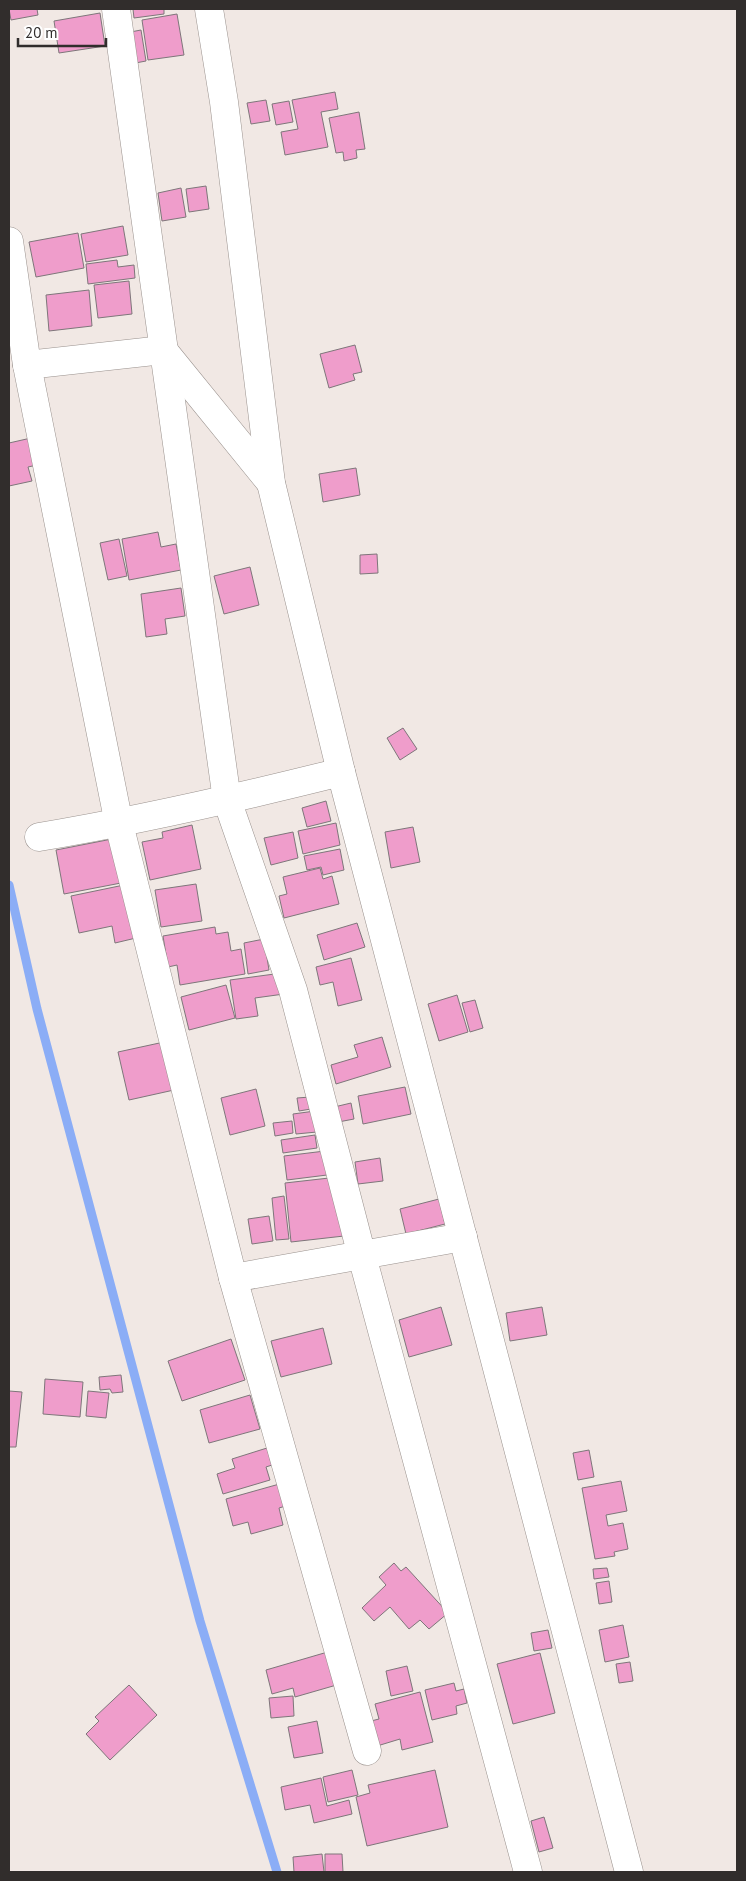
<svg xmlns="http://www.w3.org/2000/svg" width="746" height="1881" viewBox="0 0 746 1881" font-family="'PT Sans',sans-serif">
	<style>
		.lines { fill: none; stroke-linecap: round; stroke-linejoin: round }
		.stream { stroke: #8badf6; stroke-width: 9 }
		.building { fill: #ef9dcb; stroke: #7e767a }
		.minor-casing { stroke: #99918d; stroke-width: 29 }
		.tertiary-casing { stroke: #99918d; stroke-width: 29 }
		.minor { stroke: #fff; stroke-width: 28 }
		.tertiary { stroke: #fff; stroke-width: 28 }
	</style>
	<rect width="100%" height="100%" fill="#f1e8e4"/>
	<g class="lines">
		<!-- stream -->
		<polyline class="stream" points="9,885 37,1009 200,1621 277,1872"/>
	</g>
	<!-- building -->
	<g class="building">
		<polygon points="9,9 37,9 38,15 11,20"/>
		<polygon points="133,9 164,9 164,14 134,18"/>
		<polygon points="100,13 105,46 59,53 54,21"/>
		<polygon points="177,14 184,55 148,60 142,20"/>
		<polygon points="141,30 146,61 130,64 125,33"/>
		<polygon points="335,92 338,109 321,112 328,147 285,155 281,132 298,129 292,100"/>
		<polygon points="266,100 270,121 251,124 247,103"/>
		<polygon points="289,101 293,122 276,125 272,104"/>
		<polygon points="359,112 365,149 356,150 357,158 344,161 343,152 336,153 329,118"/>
		<polygon points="206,186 209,209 189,212 186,189"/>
		<polygon points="181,188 186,217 162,221 158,193"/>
		<polygon points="123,226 128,255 86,262 81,234"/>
		<polygon points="78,233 84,268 36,277 29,242"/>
		<polygon points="117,260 118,267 134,265 135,278 88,284 86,264"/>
		<polygon points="129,281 132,314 98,318 94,285"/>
		<polygon points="89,290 92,326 49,331 46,295"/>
		<polygon points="355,345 362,372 353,374 355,380 329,388 320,354"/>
		<polygon points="31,438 37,465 28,467 32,481 9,486 9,443"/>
		<polygon points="356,468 360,495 323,502 319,474"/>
		<polygon points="158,532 161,547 176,544 181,570 129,580 122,539"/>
		<polygon points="119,539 127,576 108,580 100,543"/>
		<polygon points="377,554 378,573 360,574 360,555"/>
		<polygon points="250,567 259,605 224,614 214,576"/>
		<polygon points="181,588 185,616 165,619 167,634 146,637 141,594"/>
		<polygon points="403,728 417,749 400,760 387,738"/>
		<polygon points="326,801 331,821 307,827 302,808"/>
		<polygon points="336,823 340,845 303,854 298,831"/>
		<polygon points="192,825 201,869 150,880 142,842 163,838 162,832"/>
		<polygon points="413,827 420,862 391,868 385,832"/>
		<polygon points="293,832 298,858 271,865 264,838"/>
		<polygon points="112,839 121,883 64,894 56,850"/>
		<polygon points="340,849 344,870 323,875 321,867 307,870 304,856"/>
		<polygon points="320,868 323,879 332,876 339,904 284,918 279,896 287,894 283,877"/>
		<polygon points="196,884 202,921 161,927 155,890"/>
		<polygon points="124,885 136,938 115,943 112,926 79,933 71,896"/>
		<polygon points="357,923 365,947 324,960 317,935"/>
		<polygon points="215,927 216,934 228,932 231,951 241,949 245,974 180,985 177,965 168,967 163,936"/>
		<polygon points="264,939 269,970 248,974 244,943"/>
		<polygon points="351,958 362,1000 338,1006 333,982 320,985 316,967"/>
		<polygon points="282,973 284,994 255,998 258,1016 236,1019 230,980"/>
		<polygon points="226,985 235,1018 189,1030 181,997"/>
		<polygon points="457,995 468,1032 439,1041 428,1004"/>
		<polygon points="475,1000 483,1028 470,1032 462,1003"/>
		<polygon points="382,1037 391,1067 336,1084 331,1065 358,1057 354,1045"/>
		<polygon points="164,1042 174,1090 129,1100 118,1052"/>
		<polygon points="405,1087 411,1114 363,1124 358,1096"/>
		<polygon points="256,1089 265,1126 230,1135 221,1098"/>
		<polygon points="310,1097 311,1109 299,1111 297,1098"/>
		<polygon points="351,1103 354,1119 333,1123 330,1108"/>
		<polygon points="315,1111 317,1132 296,1134 293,1114"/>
		<polygon points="292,1121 293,1133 275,1136 273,1123"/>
		<polygon points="315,1135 317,1148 283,1153 281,1140"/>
		<polygon points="325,1151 327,1175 287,1180 284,1156"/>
		<polygon points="380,1158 383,1181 358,1184 355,1162"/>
		<polygon points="338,1177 344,1236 291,1242 285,1183"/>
		<polygon points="284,1196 289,1239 276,1240 272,1198"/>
		<polygon points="439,1199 445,1224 406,1234 400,1209"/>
		<polygon points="269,1216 273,1241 252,1244 248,1219"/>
		<polygon points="441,1307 452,1345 409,1357 399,1320"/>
		<polygon points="542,1307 547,1335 510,1341 506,1313"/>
		<polygon points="323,1328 332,1364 281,1377 271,1341"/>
		<polygon points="231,1339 245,1380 182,1401 168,1361"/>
		<polygon points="121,1375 123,1392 112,1393 110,1389 100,1390 99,1377"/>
		<polygon points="45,1379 83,1382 80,1417 43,1414"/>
		<polygon points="9,1391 22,1392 16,1447 9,1447"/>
		<polygon points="88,1391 109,1393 106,1418 86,1416"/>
		<polygon points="250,1395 260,1429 209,1443 200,1410"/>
		<polygon points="267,1448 272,1465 266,1467 270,1480 223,1494 217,1474 235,1468 232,1459"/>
		<polygon points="589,1450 594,1477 578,1480 573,1453"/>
		<polygon points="621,1481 627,1511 606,1515 608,1526 623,1523 628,1549 614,1552 615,1556 595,1559 582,1488"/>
		<polygon points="283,1483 289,1505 279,1508 283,1525 251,1534 248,1522 233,1526 226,1499"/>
		<polygon points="394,1563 401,1571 406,1567 448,1613 429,1629 420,1620 409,1629 390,1607 374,1621 362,1608 386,1585 379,1577"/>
		<polygon points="607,1568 609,1577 594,1579 593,1569"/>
		<polygon points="609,1581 612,1602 599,1604 596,1583"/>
		<polygon points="623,1625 629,1657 605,1662 599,1630"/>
		<polygon points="548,1630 552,1648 534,1651 531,1633"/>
		<polygon points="331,1651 340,1684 295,1697 293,1688 272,1694 266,1670"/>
		<polygon points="540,1653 555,1713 513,1724 497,1664"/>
		<polygon points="630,1662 633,1681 619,1683 616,1664"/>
		<polygon points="407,1666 413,1691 391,1696 386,1671"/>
		<polygon points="454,1683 456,1691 464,1689 467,1703 456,1706 457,1714 432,1720 425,1690"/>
		<polygon points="129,1685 157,1715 110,1760 86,1734 99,1721 95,1717"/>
		<polygon points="420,1692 433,1742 402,1750 400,1739 377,1746 371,1721 379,1719 375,1704"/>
		<polygon points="293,1696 294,1716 271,1718 269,1698"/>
		<polygon points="317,1721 323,1753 294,1758 288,1727"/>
		<polygon points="352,1770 358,1795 328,1802 323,1777"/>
		<polygon points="435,1770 448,1827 367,1846 356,1797 370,1793 368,1785"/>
		<polygon points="321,1778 327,1806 349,1800 352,1814 314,1823 310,1805 285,1810 281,1787"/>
		<polygon points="544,1817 553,1848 539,1852 531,1821"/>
		<polygon points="322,1854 324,1872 294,1872 293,1857"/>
		<polygon points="325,1854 342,1854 343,1872 325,1872"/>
	</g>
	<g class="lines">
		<defs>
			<g id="minor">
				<polyline points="116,9 227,800 293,990 362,1256 528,1872"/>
				<polyline points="9,241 27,365 119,824 233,1278 367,1751"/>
				<polyline points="27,365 163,350 271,483"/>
				<path d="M39,837C141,820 241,797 341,772"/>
				<polyline points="233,1278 463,1237"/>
			</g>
			<polyline id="tertiary" points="209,9 224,102 271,483 341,772 629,1872"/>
		</defs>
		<!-- minor casing -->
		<use href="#minor" class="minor-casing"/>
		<!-- tertiary casing -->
		<use href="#tertiary" class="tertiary-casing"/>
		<!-- minor -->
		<use href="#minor" class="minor"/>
		<!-- tertiary -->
		<use href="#tertiary" class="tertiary"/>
	</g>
	<!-- border -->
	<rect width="746" height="1881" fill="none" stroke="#312d2c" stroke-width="20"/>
	<!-- scale -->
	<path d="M18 38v8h88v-8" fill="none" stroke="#312d2c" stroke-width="2.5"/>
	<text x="25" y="38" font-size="15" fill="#312d2c" stroke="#ffffff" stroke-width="4" paint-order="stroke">20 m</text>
</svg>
